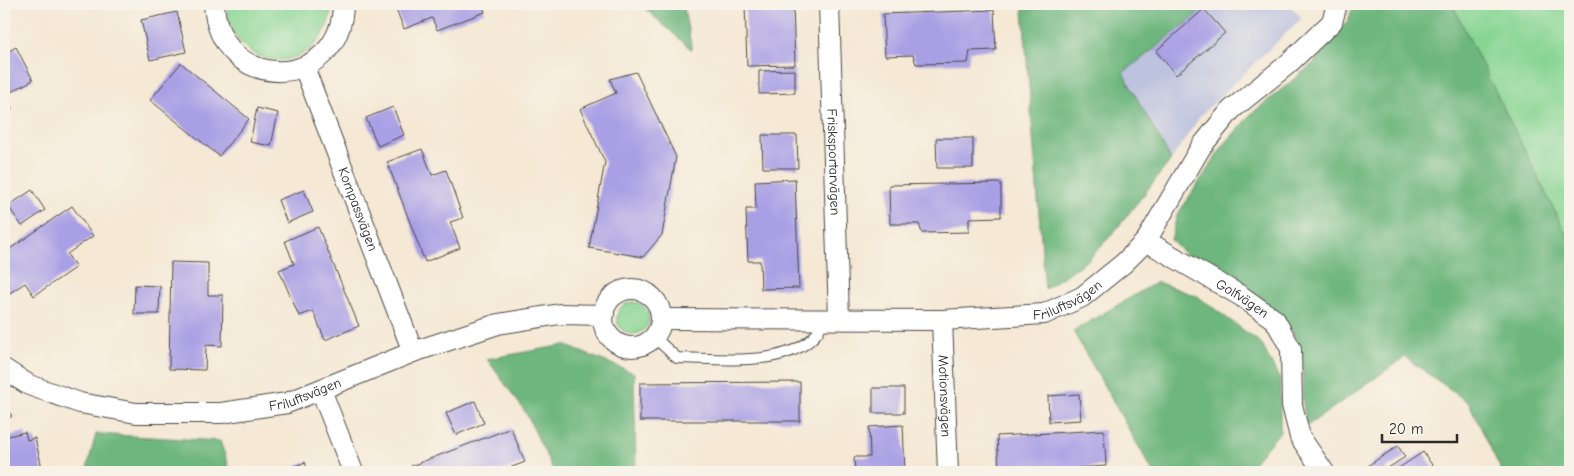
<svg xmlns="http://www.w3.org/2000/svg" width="1574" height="476" viewBox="0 0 1574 476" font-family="'Comic Neue',sans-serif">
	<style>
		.industrial { fill: #bdc3de }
		.green { fill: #87d593; stroke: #59805f }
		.forest { fill: #6db67d; stroke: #4c7054 }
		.building { fill: #a99fe5 }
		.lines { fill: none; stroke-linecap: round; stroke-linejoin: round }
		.service-casing { stroke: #494744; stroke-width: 12 }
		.minor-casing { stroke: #494744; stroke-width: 22 }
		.service { stroke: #fff; stroke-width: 10 }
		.minor { stroke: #fff; stroke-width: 20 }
		.labels { text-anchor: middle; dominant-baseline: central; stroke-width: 4.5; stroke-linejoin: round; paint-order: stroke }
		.street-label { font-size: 14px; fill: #2b2b2b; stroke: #f7f3e8 }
	</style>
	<rect width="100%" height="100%" fill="#f7f3e8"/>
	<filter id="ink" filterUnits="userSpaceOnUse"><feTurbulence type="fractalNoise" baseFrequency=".02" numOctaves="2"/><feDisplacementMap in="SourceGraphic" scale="10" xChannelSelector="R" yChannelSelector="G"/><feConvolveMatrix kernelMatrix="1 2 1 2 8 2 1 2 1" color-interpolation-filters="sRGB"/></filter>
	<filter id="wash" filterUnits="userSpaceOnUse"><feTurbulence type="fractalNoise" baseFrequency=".0096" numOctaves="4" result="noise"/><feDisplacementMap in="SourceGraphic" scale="20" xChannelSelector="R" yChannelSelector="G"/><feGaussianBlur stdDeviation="1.12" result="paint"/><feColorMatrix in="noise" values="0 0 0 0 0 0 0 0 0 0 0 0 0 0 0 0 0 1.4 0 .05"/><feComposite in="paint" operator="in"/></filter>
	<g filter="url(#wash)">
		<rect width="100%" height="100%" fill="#f5e8d4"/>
		<!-- industrial -->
		<polygon class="industrial" points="1211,4 1288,4 1302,18 1201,115 1171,160 1123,73"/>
		<!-- green -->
		<g class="green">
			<path d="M227,4H332V6C322,83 227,73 227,4Z"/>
			<polygon points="1452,4 1570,4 1570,242"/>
			<circle cx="633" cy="318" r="16"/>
		</g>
		<!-- forest -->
		<g class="forest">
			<polygon points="640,4 683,4 692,50"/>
			<polygon points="1027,4 1211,4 1123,73 1171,160 1115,231 1089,259 1045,289 1023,10"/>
			<path d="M1354,4H1452L1570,242V472H1502L1469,403L1405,357L1307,426C1305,419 1304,411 1303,403C1301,387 1305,369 1301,353C1282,284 1210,286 1171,240L1177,215L1223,146L1251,114L1314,63L1348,21Z"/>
			<polygon points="1157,282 1197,296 1261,343 1280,380 1280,432 1245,472 1153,472 1073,331"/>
			<polygon points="564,345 634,373 636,472 554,472 526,413 487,359"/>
			<polygon points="96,434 220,441 231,472 86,472"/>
		</g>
		<g id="blocks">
			<!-- building -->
			<g class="building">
				<polygon points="394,4 482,4 485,12 437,30 432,18 404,29"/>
				<polygon points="745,4 793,4 795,65 747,66"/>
				<polygon points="1204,9 1225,33 1176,75 1156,51"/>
				<polygon points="994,10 996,50 970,51 968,63 916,64 913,55 885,56 883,14"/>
				<polygon points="177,12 186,52 150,60 141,20"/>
				<polygon points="16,47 33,80 5,95 12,109 4,113 4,54"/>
				<polygon points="181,63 249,119 219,156 150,100"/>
				<polygon points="795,70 795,93 759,94 759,71"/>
				<polygon points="636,72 676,157 662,235 643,257 589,248 605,162 580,109 616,93 610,79"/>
				<polygon points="393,107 404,135 378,146 366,118"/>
				<polygon points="257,108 278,113 271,146 250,142"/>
				<polygon points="762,135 797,135 798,168 763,168"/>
				<polygon points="936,138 973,138 973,168 937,168"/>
				<polygon points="422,149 432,175 446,170 463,218 450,222 460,248 425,262 387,162"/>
				<polygon points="795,179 799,288 761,289 760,261 748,261 746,209 756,209 755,181"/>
				<polygon points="1001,183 1001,217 969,218 969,232 922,233 919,224 890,224 889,185"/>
				<polygon points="32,190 45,210 22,226 8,206"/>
				<polygon points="304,190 313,212 287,223 278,200"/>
				<polygon points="72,206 93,236 67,254 76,267 34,296 25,283 5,296 4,253"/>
				<polygon points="318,227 359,326 325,340 313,311 299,316 279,270 294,264 285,241"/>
				<polygon points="171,262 208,263 208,295 223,295 222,346 206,345 205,370 169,369"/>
				<polygon points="135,285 160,286 159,314 134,314"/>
				<polygon points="800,382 800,421 640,421 640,383"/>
				<rect x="873" y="388" width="31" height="25"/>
				<polygon points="1079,394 1081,420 1049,422 1048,396"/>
				<polygon points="475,401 484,423 456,435 446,413"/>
				<polygon points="4,406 12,416 4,423"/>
				<polygon points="903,425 905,472 855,472 854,457 870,457 869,427"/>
				<polygon points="511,428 525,462 499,472 414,472 411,466"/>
				<polygon points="1104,430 1106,466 1078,468 1078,472 1029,472 1029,469 999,470 997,436"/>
				<polygon points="25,432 27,440 35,438 43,472 4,472 4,437"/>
				<polygon points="1398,446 1405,457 1382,472 1373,472 1369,465"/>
				<polygon points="1423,452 1437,472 1393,472"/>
				<polygon points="305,462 308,472 280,472"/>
			</g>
		</g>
	</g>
	<g filter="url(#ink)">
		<use href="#blocks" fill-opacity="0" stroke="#494744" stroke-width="1"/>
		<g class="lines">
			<defs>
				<path id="service" d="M654,337L677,358C717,358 789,369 817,333C820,330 821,323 823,319"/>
				<g id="minor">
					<path d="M214,4C219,95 342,92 343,4"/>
					<path id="s1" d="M829,4L839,319"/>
					<path id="s2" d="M304,67L413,352"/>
					<path id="s3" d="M1146,241L1241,296L1275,320L1291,349L1292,405L1300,437L1324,472"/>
					<circle cx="632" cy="318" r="29"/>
					<path id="s4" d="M661,319L942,320L1044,314L1082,297L1124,263L1146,241L1201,147L1231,110L1288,64L1332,22L1337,4"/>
					<path id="s5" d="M942,320L948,472"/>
					<path id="s6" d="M4,369L29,385L80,403L136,413H221L287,403L413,352L498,324L560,314L604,315"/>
					<polyline points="321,390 353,472"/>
				</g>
			</defs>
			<!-- service casing -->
			<use href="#service" class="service-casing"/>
			<!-- minor casing -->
			<use href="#minor" class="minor-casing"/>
			<!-- service -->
			<use href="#service" class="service"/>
			<!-- minor -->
			<use href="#minor" class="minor"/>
		</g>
	</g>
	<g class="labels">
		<!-- street labels -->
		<g class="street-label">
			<text stroke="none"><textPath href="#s1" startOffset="158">Frisksportarvägen</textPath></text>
			<text stroke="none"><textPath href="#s2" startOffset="152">Kompassvägen</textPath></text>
			<text stroke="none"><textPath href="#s4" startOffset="410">Friluftsvägen</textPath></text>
			<text stroke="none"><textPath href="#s3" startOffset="112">Golfvägen</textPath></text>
			<text stroke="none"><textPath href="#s6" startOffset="312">Friluftsvägen</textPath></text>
			<text stroke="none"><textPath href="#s5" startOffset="76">Motionsvägen</textPath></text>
		</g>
	</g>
	<!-- margin -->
	<rect width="1574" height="476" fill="none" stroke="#f7f3e8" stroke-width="20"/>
	<!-- scale -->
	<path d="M1382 434v8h75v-8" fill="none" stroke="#2b2b2b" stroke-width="2.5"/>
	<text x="1389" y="434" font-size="15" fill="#2b2b2b" stroke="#f7f3e8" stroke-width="4" paint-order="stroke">20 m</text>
</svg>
